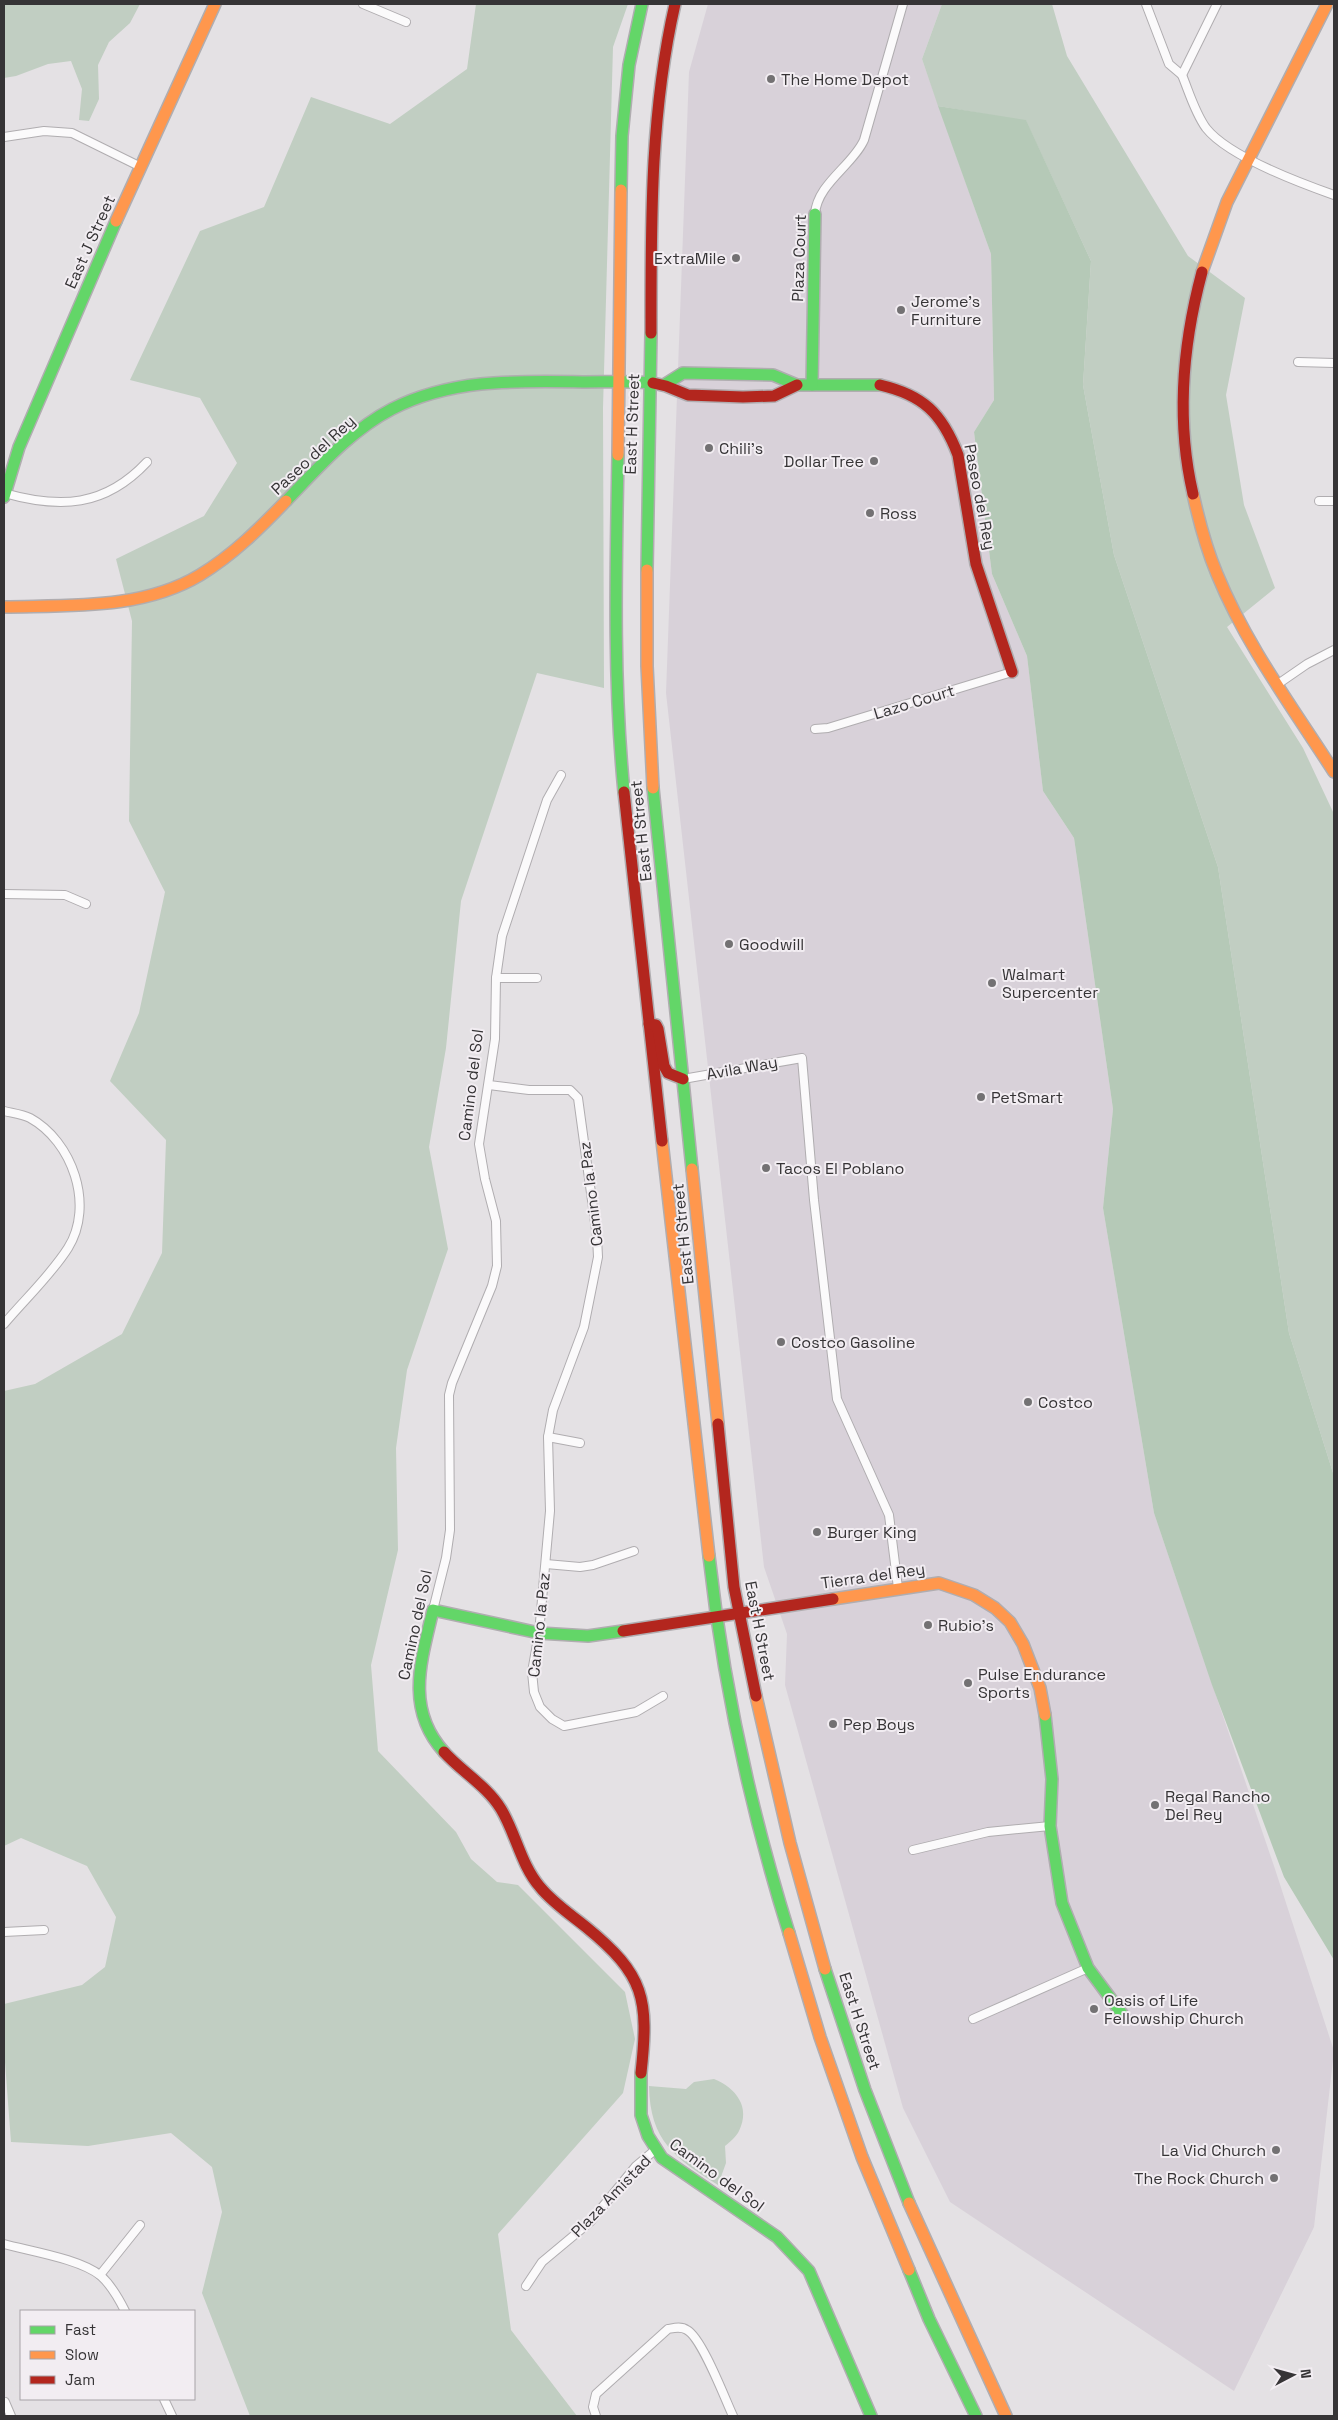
<svg xmlns="http://www.w3.org/2000/svg" width="1338" height="2420" viewBox="0 0 1338 2420" font-family="'Space Grotesk',sans-serif">
	<style>
		.built { fill: #d8d1d9 }
		.green { fill: #c1cec2 }
		.forest { fill: #b5c9b7 }
		.lines { fill: none; stroke-linecap: round; stroke-linejoin: round }
		.street-casing { stroke: #b0adb0; stroke-width: 10 }
		.fast-casing { stroke: #b0adb0; stroke-width: 14 }
		.slow-casing { stroke: #b0adb0; stroke-width: 14 }
		.jam-casing { stroke: #b0adb0; stroke-width: 14 }
		.street { stroke: #fbfafb; stroke-width: 8 }
		.fast { stroke: #63d668; stroke-width: 11 }
		.slow { stroke: #ff974d; stroke-width: 11 }
		.jam { stroke: #b3261e; stroke-width: 11 }
		.poi-dot { fill: #737173; stroke: #f2edf2; stroke-width: 2 }
		.labels { text-anchor: middle; dominant-baseline: central; stroke-width: 4; stroke-linejoin: round; paint-order: stroke }
		.poi-label { font-size: 16px; fill: #363436; stroke: #f2edf2; text-anchor: start }
		.street-label { font-size: 16px; fill: #363436; stroke: #f2edf2 }
	</style>
	<rect width="100%" height="100%" fill="#e4e1e4"/>
	<!-- built -->
	<polygon class="built" points="708,4 942,4 922,59 991,254 994,400 974,432 992,574 1027,656 1043,791 1074,838 1113,1109 1103,1208 1154,1513 1275,1869 1334,2051 1314,2227 1234,2391 950,2202 903,2108 785,1685 787,1634 764,1567 666,693 689,72"/>
	<!-- green -->
	<g class="green">
		<polygon points="4,4 140,4 130,23 109,42 98,65 99,99 89,121 79,120 82,89 71,61 48,64 16,76 4,78"/>
		<polygon points="476,4 628,4 613,47 603,408 604,688 537,673 461,901 446,1048 429,1147 448,1249 407,1370 396,1448 398,1550 371,1665 378,1751 456,1832 471,1859 497,1882 518,1885 625,1992 635,2039 623,2093 498,2234 511,2330 577,2416 250,2416 202,2293 222,2212 212,2167 171,2133 88,2146 11,2142 4,2049 4,2004 82,1985 105,1967 116,1917 87,1866 21,1838 4,1846 4,1391 35,1384 122,1334 162,1253 166,1140 110,1081 139,1013 165,892 129,821 132,621 116,559 204,516 237,463 200,398 130,380 200,231 264,207 311,97 390,124 467,69"/>
		<polygon points="942,4 1052,4 1067,56 1188,256 1245,298 1226,395 1244,505 1275,588 1227,627 1303,748 1334,814 1334,1476 1289,1333 1218,867 1114,555 1083,385 1091,261 1026,121 938,106 922,59"/>
		<path d="M714,2079C736,2088 751,2107 739,2131C736,2137 730,2142 725,2146L726,2163L718,2185C675,2158 650,2141 649,2086L686,2089L694,2082Z"/>
	</g>
	<!-- forest -->
	<polygon class="forest" points="938,106 1026,120 1091,261 1083,385 1114,555 1218,867 1289,1333 1334,1476 1334,1960 1284,1877 1212,1685 1154,1513 1103,1208 1113,1109 1074,838 1043,791 1027,656 992,574 974,432 994,400 991,254"/>
	<g class="lines">
		<defs>
			<g id="street">
				<polyline points="363,4 406,22"/>
				<polyline points="1146,4 1169,64 1182,75 1217,4"/>
				<path d="M1182,75C1189,92 1195,113 1206,128C1228,156 1300,183 1334,195"/>
				<polyline points="4,137 44,131 72,133 141,167"/>
				<path d="M815,214C817,184 853,165 864,140L903,4"/>
				<polyline points="1298,362 1334,363"/>
				<path d="M4,493C60,509 105,507 147,462"/>
				<polyline points="1319,501 1334,501"/>
				<polyline points="1278,684 1307,664 1334,650"/>
				<polyline points="815,729 828,728 1012,672"/>
				<polyline points="4,894 65,895 86,904"/>
				<polyline points="496,978 537,978"/>
				<polyline points="683,1079 802,1058 814,1200 837,1399 889,1515 898,1588"/>
				<polyline points="489,1085 529,1090 570,1090 578,1098 597,1237 598,1257 584,1327 553,1410 548,1437 550,1511 539,1633 532,1672 534,1692 540,1707 552,1719 564,1726 636,1712 663,1696"/>
				<path d="M4,1111C12,1113 22,1114 30,1118C72,1141 95,1205 68,1248C51,1275 25,1299 4,1324"/>
				<polyline points="548,1437 580,1443"/>
				<polyline points="546,1564 580,1567 593,1565 634,1551"/>
				<polyline points="433,1610 446,1558 450,1530 449,1395 452,1383 492,1286 497,1266 496,1221 485,1179 479,1144 495,1039 496,978 502,936 547,800 561,775"/>
				<polyline points="913,1850 988,1832 1050,1826"/>
				<polyline points="4,1932 44,1930"/>
				<polyline points="973,2019 1088,1968"/>
				<path d="M4,2244C29,2251 81,2259 101,2276C111,2285 119,2299 125,2311"/>
				<polyline points="100,2275 140,2225"/>
				<polyline points="526,2286 542,2262 590,2222 636,2166 655,2150"/>
				<polyline points="164,2399 172,2416"/>
				<polyline points="5,2402 11,2416"/>
				<path d="M596,2416L593,2407L596,2394L668,2329C674,2328 681,2326 687,2330C702,2338 725,2399 733,2416"/>
			</g>
			<g id="fast">
				<polyline points="621,190 622,136 629,65 642,4"/>
				<polyline points="664,385 683,373 773,375 797,385 880,385"/>
				<polyline points="812,385 815,214"/>
				<path d="M618,455C616,567 613,680 624,792"/>
				<polyline points="4,497 19,447 116,221"/>
				<path d="M286,501C318,468 351,430 392,409C453,378 518,381 585,382C608,382 630,381 653,383"/>
				<polyline points="647,570 651,333"/>
				<polyline points="653,788 692,1169"/>
				<path d="M709,1556C723,1683 751,1811 789,1933"/>
				<polyline points="1045,1715 1052,1779 1050,1826 1062,1903 1088,1968 1125,2018"/>
				<path d="M444,1752C405,1709 421,1661 433,1610L539,1633L588,1636L623,1631"/>
				<polyline points="825,1969 865,2090 909,2203"/>
				<polyline points="641,2073 641,2115 648,2136 662,2158 777,2237 809,2271 871,2416"/>
				<polyline points="909,2270 929,2319 976,2416"/>
			</g>
			<g id="slow">
				<polyline points="116,221 215,4"/>
				<polyline points="1202,272 1227,202 1327,4"/>
				<polyline points="618,455 621,190"/>
				<path d="M1193,494C1199,521 1206,548 1217,574C1246,645 1293,708 1334,772"/>
				<polyline points="647,570 647,666 653,788"/>
				<path d="M4,607C69,605 142,610 200,575C233,555 260,528 286,501"/>
				<polyline points="662,1141 709,1556"/>
				<polyline points="692,1169 718,1424"/>
				<polyline points="833,1599 939,1583 974,1595 995,1608 1010,1622 1023,1644 1040,1688 1045,1715"/>
				<polyline points="756,1696 790,1843 825,1969"/>
				<polyline points="789,1933 820,2037 862,2157 909,2270"/>
				<polyline points="909,2203 1006,2416"/>
			</g>
			<g id="jam">
				<path d="M651,333C651,222 650,113 675,4"/>
				<polyline points="653,383 666,386 688,395 743,397 774,396 797,385"/>
				<path d="M880,385C923,395 942,413 958,455L976,564L1012,672"/>
				<path d="M1193,494C1176,421 1183,343 1202,272"/>
				<polyline points="624,792 662,1141"/>
				<polyline points="649,1024 656,1025 658,1029 664,1066 668,1073 683,1079"/>
				<polyline points="718,1424 734,1587 756,1696"/>
				<polyline points="623,1631 833,1599"/>
				<path d="M444,1752C462,1772 487,1786 501,1809C516,1834 521,1865 540,1887C553,1903 570,1914 586,1927C645,1975 649,1999 641,2073"/>
			</g>
		</defs>
		<!-- street casing -->
		<use href="#street" class="street-casing"/>
		<!-- fast casing -->
		<use href="#fast" class="fast-casing"/>
		<!-- slow casing -->
		<use href="#slow" class="slow-casing"/>
		<!-- jam casing -->
		<use href="#jam" class="jam-casing"/>
		<!-- street -->
		<use href="#street" class="street"/>
		<!-- fast -->
		<use href="#fast" class="fast"/>
		<!-- slow -->
		<use href="#slow" class="slow"/>
		<!-- jam -->
		<use href="#jam" class="jam"/>
	</g>
	<!-- markers -->
	<g class="poi-dot">
		<circle cx="771" cy="79" r="5"/>
		<circle cx="736" cy="258" r="5"/>
		<circle cx="901" cy="310" r="5"/>
		<circle cx="709" cy="448" r="5"/>
		<circle cx="874" cy="461" r="5"/>
		<circle cx="870" cy="513" r="5"/>
		<circle cx="729" cy="944" r="5"/>
		<circle cx="992" cy="983" r="5"/>
		<circle cx="981" cy="1097" r="5"/>
		<circle cx="766" cy="1168" r="5"/>
		<circle cx="781" cy="1342" r="5"/>
		<circle cx="1028" cy="1402" r="5"/>
		<circle cx="817" cy="1532" r="5"/>
		<circle cx="928" cy="1625" r="5"/>
		<circle cx="968" cy="1683" r="5"/>
		<circle cx="833" cy="1724" r="5"/>
		<circle cx="1155" cy="1805" r="5"/>
		<circle cx="1094" cy="2009" r="5"/>
		<circle cx="1276" cy="2150" r="5"/>
		<circle cx="1274" cy="2178" r="5"/>
	</g>
	<g class="labels">
		<!-- poi labels -->
		<g class="poi-label">
			<text x="781" y="79">The Home Depot</text>
			<text x="726" y="258" text-anchor="end">ExtraMile</text>
			<text x="911" y="301">Jerome's<tspan x="911" dy="18">Furniture</tspan></text>
			<text x="719" y="448">Chili's</text>
			<text x="864" y="461" text-anchor="end">Dollar Tree</text>
			<text x="880" y="513">Ross</text>
			<text x="739" y="944">Goodwill</text>
			<text x="1002" y="974">Walmart<tspan x="1002" dy="18">Supercenter</tspan></text>
			<text x="991" y="1097">PetSmart</text>
			<text x="776" y="1168">Tacos El Poblano</text>
			<text x="791" y="1342">Costco Gasoline</text>
			<text x="1038" y="1402">Costco</text>
			<text x="827" y="1532">Burger King</text>
			<text x="938" y="1625">Rubio's</text>
			<text x="978" y="1674">Pulse Endurance<tspan x="978" dy="18">Sports</tspan></text>
			<text x="843" y="1724">Pep Boys</text>
			<text x="1165" y="1796">Regal Rancho<tspan x="1165" dy="18">Del Rey</tspan></text>
			<text x="1104" y="2000">Oasis of Life<tspan x="1104" dy="18">Fellowship Church</tspan></text>
			<text x="1266" y="2150" text-anchor="end">La Vid Church</text>
			<text x="1264" y="2178" text-anchor="end">The Rock Church</text>
		</g>
		<!-- street labels -->
		<g class="street-label">
			<text transform="translate(90 242) rotate(-66)">East J Street</text>
			<text transform="translate(799 258) rotate(-88)">Plaza Court</text>
			<text transform="translate(632 424) rotate(-88)">East H Street</text>
			<text transform="translate(313 455) rotate(-43)">Paseo del Rey</text>
			<text transform="translate(980 497) rotate(79)">Paseo del Rey</text>
			<text transform="translate(914 702) rotate(-17)">Lazo Court</text>
			<text transform="translate(641 831) rotate(-96)">East H Street</text>
			<text transform="translate(742 1068) rotate(-10)">Avila Way</text>
			<text transform="translate(471 1085) rotate(-83)">Camino del Sol</text>
			<text transform="translate(591 1194) rotate(-97)">Camino la Paz</text>
			<text transform="translate(683 1234) rotate(-96)">East H Street</text>
			<text transform="translate(873 1576) rotate(-8)">Tierra del Rey</text>
			<text transform="translate(415 1625) rotate(-78)">Camino del Sol</text>
			<text transform="translate(539 1625) rotate(-84)">Camino la Paz</text>
			<text transform="translate(760 1631) rotate(79)">East H Street</text>
			<text transform="translate(860 2021) rotate(72)">East H Street</text>
			<text transform="translate(717 2175) rotate(36)">Camino del Sol</text>
			<text transform="translate(611 2196) rotate(-46)">Plaza Amistad</text>
		</g>
	</g>
	<!-- border -->
	<rect width="1338" height="2420" fill="none" stroke="#363436" stroke-width="10"/>
	<!-- legend -->
	<rect x="20" y="2310" width="175" height="90" fill="#f2edf2" stroke="#a7a3a7"/>
	<rect x="30" y="2326" width="25" height="8" fill="#63d668" stroke="#a7a3a7"/>
	<text x="65" y="2335" font-size="15" fill="#363436">Fast</text>
	<rect x="30" y="2351" width="25" height="8" fill="#ff974d" stroke="#a7a3a7"/>
	<text x="65" y="2360" font-size="15" fill="#363436">Slow</text>
	<rect x="30" y="2376" width="25" height="8" fill="#b3261e" stroke="#a7a3a7"/>
	<text x="65" y="2385" font-size="15" fill="#363436">Jam</text>
	<!-- north arrow -->
	<g transform="translate(1293 2375) rotate(84)" stroke="#f2edf2" stroke-width="4" paint-order="stroke">
	<path d="M0-4L9 19L0 12L-9 19Z" fill="#363436"/>
	<text y="-8" font-size="14" font-weight="bold" text-anchor="middle" fill="#363436">N</text>
	</g>
</svg>
